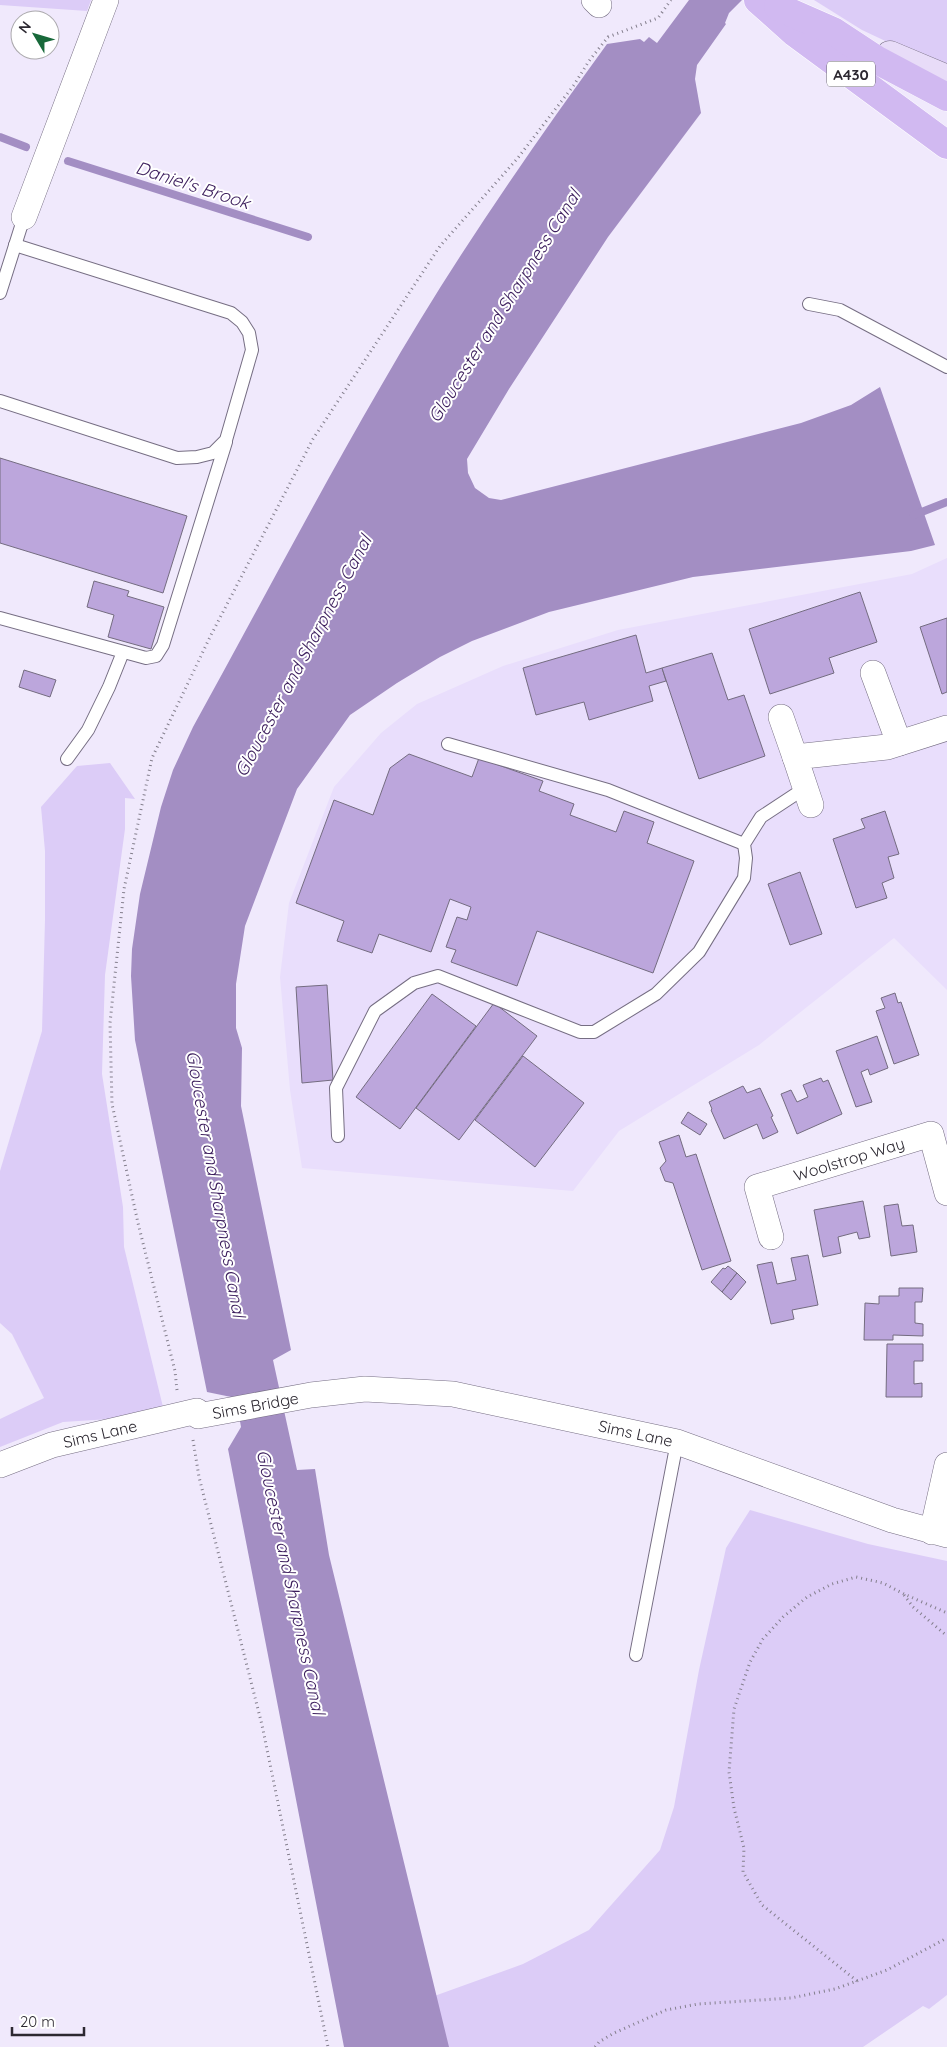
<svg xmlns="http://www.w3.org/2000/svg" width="947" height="2047" viewBox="0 0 947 2047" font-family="Quicksand,sans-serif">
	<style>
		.built { fill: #e9defc }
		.green { fill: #dcccf7 }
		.water { fill: #a38ec3 }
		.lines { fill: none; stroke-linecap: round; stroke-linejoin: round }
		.stream { stroke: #a38ec3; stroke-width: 8 }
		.building { fill: #bca6dc; stroke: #746c80 }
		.lane-casing { stroke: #766e83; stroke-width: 14 }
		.street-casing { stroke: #766e83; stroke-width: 26 }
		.secondary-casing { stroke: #766e83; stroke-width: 29 }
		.primary-casing { stroke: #fff; stroke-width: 29 }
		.path { stroke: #847f8d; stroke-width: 3; stroke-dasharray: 1 4; stroke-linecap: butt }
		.lane { stroke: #fff; stroke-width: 12 }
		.street { stroke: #fff; stroke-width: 25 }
		.secondary { stroke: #e8dcf8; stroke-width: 28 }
		.primary { stroke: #d1b9f1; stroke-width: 28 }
		.labels { text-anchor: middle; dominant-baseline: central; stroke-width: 4; stroke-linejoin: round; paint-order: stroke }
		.shield { fill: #fff; stroke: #6b686f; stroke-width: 1 }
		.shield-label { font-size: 15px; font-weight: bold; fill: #2c2831 }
		.street-label { font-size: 16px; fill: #2c2831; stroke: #fff }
		.water-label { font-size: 18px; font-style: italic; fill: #3b1d5c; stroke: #fff }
	</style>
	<rect width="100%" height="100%" fill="#f0e9fc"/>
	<!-- built -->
	<polygon class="built" points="947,558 947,990 894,938 759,1045 619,1131 573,1191 302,1168 290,1090 280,977 289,903 334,787 381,733 417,704 503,666 618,630 912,574"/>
	<!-- green -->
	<g class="green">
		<polygon points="0,0 91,0 87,11 0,5"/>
		<polygon points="814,0 947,0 947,70 862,30"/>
		<polygon points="110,763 135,799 125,798 125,829 105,975 102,1074 123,1207 124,1247 163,1407 110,1419 63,1422 0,1447 0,1419 44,1398 12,1334 0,1323 0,1171 42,1031 45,920 45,851 41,807 77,766"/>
		<polygon points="750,1510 868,1544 947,1561 947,1995 929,2009 923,2006 863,2047 436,2047 426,1999 523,1964 589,1930 660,1850 674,1807 699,1670 726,1548"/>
	</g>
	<!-- water -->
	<path class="water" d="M689,0H742L729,13L725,23L726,24L697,65L695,79L701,113L608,237L509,389L467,459L468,473L475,488L489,498L501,500L801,423L851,405L880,387L935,545L911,551L693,577L549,612L472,641L440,657L397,683L350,715L297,789L245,926L236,984V1028L242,1048L241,1106L291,1350L273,1360L297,1470L315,1469L329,1555L449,2047H344L228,1449L241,1427L236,1398L207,1392L135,1040L131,976L132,949L140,894L161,807L173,770L193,727C256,613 316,498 381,386C449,267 527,154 607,44L640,39L644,42L649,37L657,43Z"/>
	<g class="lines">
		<!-- stream -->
		<g class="stream">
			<polyline points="0,137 26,147"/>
			<polyline points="68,161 308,237"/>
			<polyline points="914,515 947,502"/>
		</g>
	</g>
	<!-- building -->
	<g class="building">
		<polygon points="0,458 187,516 163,593 0,543"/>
		<polygon points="94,581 129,591 127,596 164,607 151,649 108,637 114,615 87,607"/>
		<polygon points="860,592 877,642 829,658 834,673 770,694 749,629"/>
		<polygon points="947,618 947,692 942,694 920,627"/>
		<polygon points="636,635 646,673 662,668 666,681 649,686 653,701 589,720 584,702 536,715 523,668"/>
		<polygon points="712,653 728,700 744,695 765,756 699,779 662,668"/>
		<polygon points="24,670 56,680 50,697 19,687"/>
		<polygon points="409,754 472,777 479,758 543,781 539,791 574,804 570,815 616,832 624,811 654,822 647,843 694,861 653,973 537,931 517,986 451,962 456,950 446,947 457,917 467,920 471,907 450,899 431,952 379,934 372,953 337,941 344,921 296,903 334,800 373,815 390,768"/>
		<polygon points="885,811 899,854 888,857 894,878 882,883 887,898 856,908 833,839 865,828 861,819"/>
		<polygon points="800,872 822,934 790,945 768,884"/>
		<polygon points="327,985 333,1080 302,1083 296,987"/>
		<polygon points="895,993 898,1003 901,1002 919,1055 894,1064 876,1011 885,1008 881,998"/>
		<polygon points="432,994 476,1026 400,1129 356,1097"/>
		<polygon points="494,1003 537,1036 459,1140 416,1108"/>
		<polygon points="877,1036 888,1068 870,1075 868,1069 861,1072 872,1102 856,1107 836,1051"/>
		<polygon points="523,1056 584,1103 535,1167 475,1120"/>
		<polygon points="821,1078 823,1082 828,1080 842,1114 797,1134 781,1094 791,1090 797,1102 808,1097 803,1085"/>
		<polygon points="743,1086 747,1093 760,1088 773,1116 771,1117 778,1132 763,1139 757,1124 724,1139 711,1110 712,1109 709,1102"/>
		<polygon points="688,1112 707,1124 700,1135 681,1123"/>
		<polygon points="679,1135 686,1157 696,1154 731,1261 702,1270 673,1183 665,1181 660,1168 666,1161 659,1142"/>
		<polygon points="863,1201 870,1237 859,1239 857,1232 838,1237 841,1253 823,1257 814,1210"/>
		<polygon points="898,1204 902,1226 913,1225 917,1252 891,1256 884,1206"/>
		<polygon points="808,1255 818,1305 792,1310 794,1319 771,1324 757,1265 772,1262 777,1284 796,1280 791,1258"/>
		<polygon points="728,1266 737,1273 722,1292 711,1282 723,1268 725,1269"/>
		<polygon points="737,1273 746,1282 731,1300 722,1292"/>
		<polygon points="899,1288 923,1288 922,1302 915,1302 915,1323 923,1324 923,1336 893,1335 893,1340 864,1340 865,1303 879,1304 879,1296 899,1296"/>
		<polygon points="887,1344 923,1344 923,1361 914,1361 914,1384 922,1383 922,1397 886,1397"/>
	</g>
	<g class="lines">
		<defs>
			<g id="lane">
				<polyline points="0,293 24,217"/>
				<polyline points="809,304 840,310 947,367"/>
				<polyline points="0,401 177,458 197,457 213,453 226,440 252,350 249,333 242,322 231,313 15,245"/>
				<polyline points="0,618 146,658 156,656 163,645 226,442"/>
				<polyline points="448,744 608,790 744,844"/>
				<polyline points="67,759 88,730 109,687 123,652"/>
				<polyline points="338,1136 336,1088 375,1011 414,983 438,976 580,1032 594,1032 656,994 699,952 744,878 746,858 744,844 761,817 805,788"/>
				<polyline points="636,1655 677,1442"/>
			</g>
			<g id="street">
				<polyline points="594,0 599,5"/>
				<polyline points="24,217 106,0"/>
				<polyline points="873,673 899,743"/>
				<polyline points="781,717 795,757"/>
				<polyline points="811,805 795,757 887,747 947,728"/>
				<path id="s1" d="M771,1237L757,1187L931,1134L947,1193"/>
				<path id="s2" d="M0,1465L52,1445L197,1411L198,1416L311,1395L365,1389L453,1394L677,1442L892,1520L947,1535"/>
				<polyline points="932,1532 947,1465"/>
			</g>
			<polyline id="secondary" points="890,55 947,79"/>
			<g id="primary">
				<polyline points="758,0 795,33 947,145"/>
				<polyline points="778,7 833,31 877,60 947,97"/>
			</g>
		</defs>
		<!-- lane casing -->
		<use href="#lane" class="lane-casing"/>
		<!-- street casing -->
		<use href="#street" class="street-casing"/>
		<!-- secondary casing -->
		<use href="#secondary" class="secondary-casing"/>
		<!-- primary casing -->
		<use href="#primary" class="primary-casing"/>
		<!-- path -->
		<g class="path">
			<polyline points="177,1390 175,1371 138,1223 112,1104 110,1023 124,889 152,758 211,635 313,439 440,246 517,159 574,85 589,61 608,37 658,18 671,0"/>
			<polyline points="193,1440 199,1477 262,1725 328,2047"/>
			<polyline points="904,1595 913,1607 947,1636"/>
			<polyline points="857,1981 762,1905 743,1872 744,1848 734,1808 729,1772 734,1709 750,1662 763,1639 783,1617 807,1597 832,1584 856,1577 883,1583 904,1594 947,1613"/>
			<polyline points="595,2047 599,2042 614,2033 666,2010 698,2004 791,1998 835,1989 887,1970 947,1938"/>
		</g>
		<!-- lane -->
		<use href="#lane" class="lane"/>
		<!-- street -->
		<use href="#street" class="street"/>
		<!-- secondary -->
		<use href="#secondary" class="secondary"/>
		<!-- primary -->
		<use href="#primary" class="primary"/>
	</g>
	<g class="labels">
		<!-- shield labels -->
		<rect class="shield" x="827" y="61.5" width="48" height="25" rx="4"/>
		<g class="shield-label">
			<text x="851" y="74">A430</text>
		</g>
		<!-- street labels -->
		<g class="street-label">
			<text stroke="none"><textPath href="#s1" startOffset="148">Woolstrop Way</textPath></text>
			<text stroke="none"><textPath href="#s2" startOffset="268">Sims Bridge</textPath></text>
			<text stroke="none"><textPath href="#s2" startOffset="654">Sims Lane</textPath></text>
			<text stroke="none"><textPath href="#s2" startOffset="105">Sims Lane</textPath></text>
		</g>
		<!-- water labels -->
		<g class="water-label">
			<text transform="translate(193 185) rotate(18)">Daniel's Brook</text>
			<text transform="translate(504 306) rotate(-58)">Gloucester and Sharpness Canal</text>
			<text transform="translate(303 656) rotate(-62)">Gloucester and Sharpness Canal</text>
			<text transform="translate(216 1184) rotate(80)">Gloucester and Sharpness Canal</text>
			<text transform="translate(291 1582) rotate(78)">Gloucester and Sharpness Canal</text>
		</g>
	</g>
	<!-- north arrow -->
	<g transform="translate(35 35) rotate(308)"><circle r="24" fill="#ffffff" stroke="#aba9ad"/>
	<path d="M0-4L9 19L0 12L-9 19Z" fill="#18693a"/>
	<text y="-8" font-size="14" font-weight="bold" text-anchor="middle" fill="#2c2831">N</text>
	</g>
	<!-- scale -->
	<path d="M12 2027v8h72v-8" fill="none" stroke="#2c2831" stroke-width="2.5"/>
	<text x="20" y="2027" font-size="15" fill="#2c2831" stroke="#ffffff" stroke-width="4" paint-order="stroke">20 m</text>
</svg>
